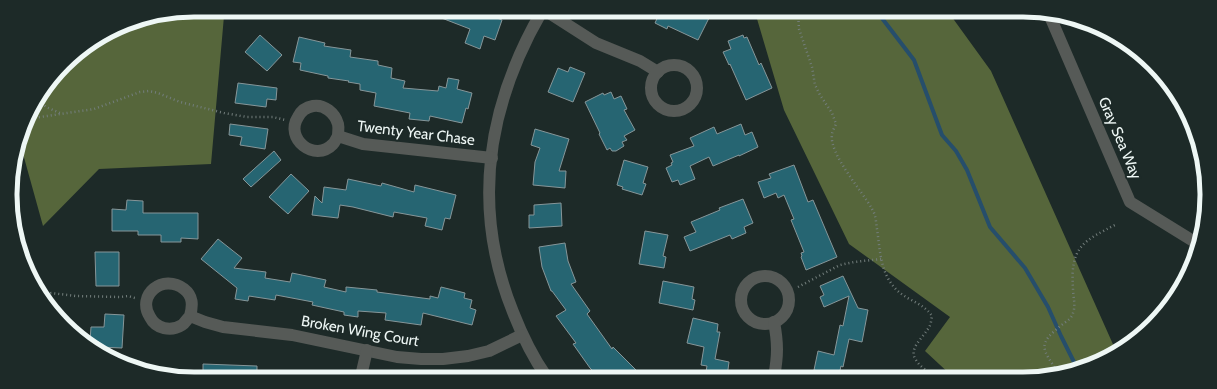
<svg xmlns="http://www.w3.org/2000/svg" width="1217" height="389" viewBox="0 0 1217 389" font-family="Cabin,sans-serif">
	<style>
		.forest { fill: #56663b }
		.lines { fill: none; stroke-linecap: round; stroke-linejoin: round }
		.stream { stroke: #264e6b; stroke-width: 4 }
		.building { fill: #266572; stroke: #869699 }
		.path { stroke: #737e7c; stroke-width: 2.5; stroke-dasharray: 1 3; stroke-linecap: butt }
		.street { stroke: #565a57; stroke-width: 12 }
		.labels { text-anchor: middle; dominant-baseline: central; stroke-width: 4; stroke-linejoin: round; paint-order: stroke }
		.street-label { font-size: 15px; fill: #eef7f5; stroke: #1d2a28 }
		.rim { fill: none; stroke: #eef7f5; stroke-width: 5 }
	</style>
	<rect width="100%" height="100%" fill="#1d2a28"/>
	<!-- forest -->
	<g class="forest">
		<polygon points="192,10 224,16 211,164 99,169 43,226 20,143 29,113 73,56 124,24"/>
		<polygon points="755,12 949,13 991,71 1116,351 1104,360 1047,377 953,377 925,351 950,317 849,244 784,110"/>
	</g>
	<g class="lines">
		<!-- stream -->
		<polyline class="stream" points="878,13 914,60 942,135 956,151 967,170 990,227 1025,268 1048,307 1061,336 1077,368"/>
	</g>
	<!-- building -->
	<g class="building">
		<polygon points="426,11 479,11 502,20 495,40 484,36 480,49 465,43 470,29 426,12"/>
		<polygon points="660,12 712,12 698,40 668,26 667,29 655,23"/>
		<polygon points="260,35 282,55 267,71 245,52"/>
		<polygon points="743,35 744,38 747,37 759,65 761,63 772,88 746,100 730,64 729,65 723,52 731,49 728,41"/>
		<polygon points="299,37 325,43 324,46 351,50 350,57 378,61 378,65 392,68 391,78 405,81 403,88 438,91 439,86 446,88 448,78 459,80 457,89 472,93 468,109 466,108 462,123 430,116 429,121 409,119 410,113 374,106 376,93 360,90 360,84 348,82 349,81 328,78 328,76 300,70 301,63 293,62"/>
		<polygon points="570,67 585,73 573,102 548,92 558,68 568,72"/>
		<polygon points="238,83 277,88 276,100 267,99 266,107 235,103"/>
		<polygon points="611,92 614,99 621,96 627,109 624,110 635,130 624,136 627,140 622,142 624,146 616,151 612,151 610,148 607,150 599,134 600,133 585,102 603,93 604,95"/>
		<polygon points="230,124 268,129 265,149 240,145 242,137 229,135"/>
		<polygon points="741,124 745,135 752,132 758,147 739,156 739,155 713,166 709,157 690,166 695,179 680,185 678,180 672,182 666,168 672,165 671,163 673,162 670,155 694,146 690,138 714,127 717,134"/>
		<polygon points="535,129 569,139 559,171 566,171 565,188 533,185 535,162 540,148 531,145"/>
		<polygon points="274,151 281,160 251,187 243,179"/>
		<polygon points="624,160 648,167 643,183 646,184 642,195 622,189 623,187 617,185"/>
		<polygon points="794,165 808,202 813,200 837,257 806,270 801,257 802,256 801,253 804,252 791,220 794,219 784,195 778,198 776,193 764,198 758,182 771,178 769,174"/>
		<polygon points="291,174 309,191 288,214 269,197"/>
		<polygon points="348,179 381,186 382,183 414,192 415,185 456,195 450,219 445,218 442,230 425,226 427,218 394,212 393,217 353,207 340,205 338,218 312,215 315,196 322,203 324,187 346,190"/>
		<polygon points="743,199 753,223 744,227 746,233 732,239 730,235 690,251 684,237 696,232 691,222 720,210 719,208"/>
		<polygon points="127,200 143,201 143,213 198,213 198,239 181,238 181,242 161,242 161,235 138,235 138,231 112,231 112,209 126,210"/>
		<polygon points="561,203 562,226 529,228 529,215 534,215 534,205"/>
		<polygon points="645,231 668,235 663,256 666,257 664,268 639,264"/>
		<polygon points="218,239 242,258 234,268 266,272 265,278 290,282 292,273 326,280 324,287 346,292 346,287 377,290 377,292 430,299 430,296 438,298 441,287 465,293 464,298 472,300 470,308 476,310 472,325 423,313 421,325 385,320 386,313 358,311 358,317 344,315 344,312 312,305 313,302 276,295 275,300 249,296 248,301 235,299 237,288 201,259"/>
		<polygon points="565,243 568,261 576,282 571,284 590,311 587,314 612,349 613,347 642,376 598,376 590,368 573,344 576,343 556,316 566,310 552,291 551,291 542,267 539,247"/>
		<polygon points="95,252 119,252 119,286 96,286"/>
		<polygon points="843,276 858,308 868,310 862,342 849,339 843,367 841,366 839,375 814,370 818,351 834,355 840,325 843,326 849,296 824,307 820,297 824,295 820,286"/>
		<polygon points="663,281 694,287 692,299 695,300 693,310 659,303"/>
		<polygon points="105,314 124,315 122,348 98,347 99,342 90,341 91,327 104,327"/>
		<polygon points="693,318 718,324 717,332 720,332 715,359 729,362 727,377 705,377 707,366 701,365 704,347 687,343"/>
		<polygon points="203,364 257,366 257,376 203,376"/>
	</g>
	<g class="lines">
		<!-- path -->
		<g class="path">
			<path d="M798,13L799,29L812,67L815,85L820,95L832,113L836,124C835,127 832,131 832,135C829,154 863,192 872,209C876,215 876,223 877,229C880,249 880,271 894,287C904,300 923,302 932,316C931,321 931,326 927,330C922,339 908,349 916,360C920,367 929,372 935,377"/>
			<polyline points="39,100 46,107 60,113"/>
			<polyline points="28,116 31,111"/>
			<polyline points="27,119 94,109 140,92 149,91 158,93 180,102 224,113 247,117 273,117 285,120"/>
			<polyline points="798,287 840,265 854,262 881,259"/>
			<polyline points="44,298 47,295 51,293 76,296 120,297 128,296 135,298"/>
			<path d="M1059,374C1042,348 1036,345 1063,324C1067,321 1072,318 1073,313C1076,305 1073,297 1073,288C1070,247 1083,241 1117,224"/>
		</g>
		<!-- street -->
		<g class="street">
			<path d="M542,11C487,106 471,208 513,312C522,335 532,356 546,376"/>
			<polyline points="546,11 596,43 640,61 658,72"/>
			<polyline points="1049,14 1130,202 1198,244"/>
			<circle cx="674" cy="88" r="23"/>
			<path d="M338,136C338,132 339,128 338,124C335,113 324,104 313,106C307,107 301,111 298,117C284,139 315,163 333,144C335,142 336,139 338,136L363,144L492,158"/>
			<circle cx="765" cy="300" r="24"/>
			<path d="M190,316C193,305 193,296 184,289C163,273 136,295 150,317C156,329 171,332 182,325C185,323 187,319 190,316L205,322L223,327L292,335L397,357L421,359H443L468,356L489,351L522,335"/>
			<polyline points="361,376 367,350"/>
			<path d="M774,377C778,355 778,343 774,322"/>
		</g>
	</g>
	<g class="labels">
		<!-- street labels -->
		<g class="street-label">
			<text transform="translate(416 133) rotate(7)">Twenty Year Chase</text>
			<text transform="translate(1120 138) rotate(67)">Gray Sea Way</text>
			<text transform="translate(360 331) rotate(10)">Broken Wing Court</text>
		</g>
	</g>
	<!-- crop -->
	<path d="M0 0H1217V389H0ZM194 17H1023A177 177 0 0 1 1200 194V195A177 177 0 0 1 1023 372H194A177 177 0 0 1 17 195V194A177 177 0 0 1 194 17Z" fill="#1d2a28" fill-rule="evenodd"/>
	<path class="rim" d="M194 17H1023A177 177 0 0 1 1200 194V195A177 177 0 0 1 1023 372H194A177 177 0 0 1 17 195V194A177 177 0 0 1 194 17Z"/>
</svg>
